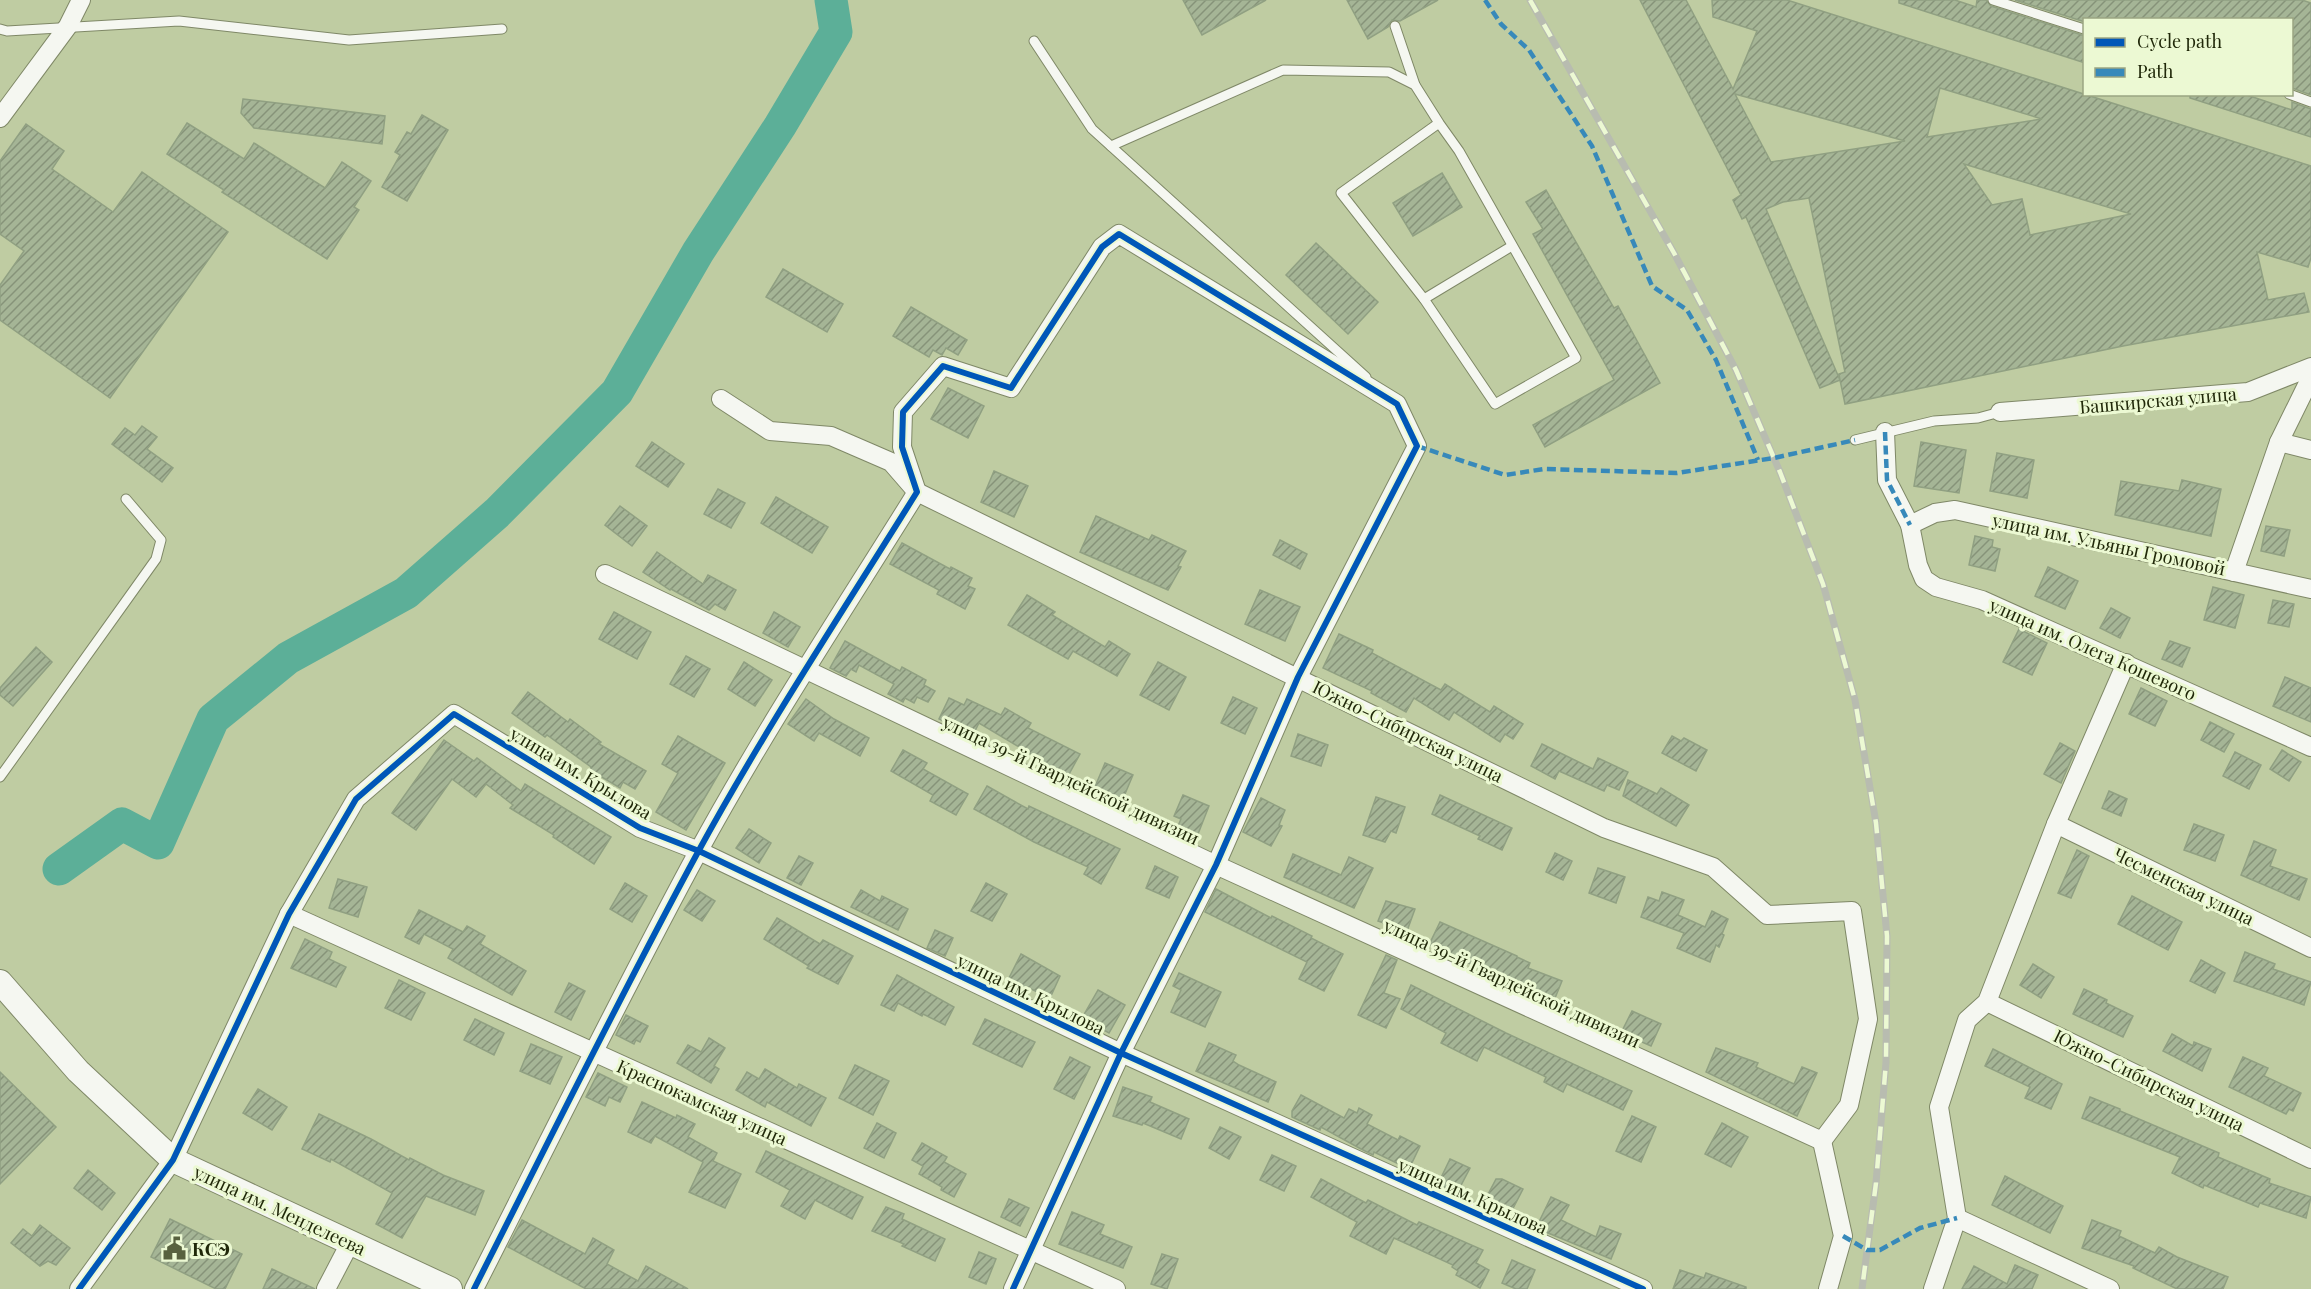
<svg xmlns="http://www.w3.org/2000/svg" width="2311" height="1289" viewBox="0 0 2311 1289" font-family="'Playfair Display',serif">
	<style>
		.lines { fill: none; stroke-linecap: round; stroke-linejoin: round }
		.river { stroke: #5caf98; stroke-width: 33 }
		.building { fill: url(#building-hatch); stroke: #90a082; stroke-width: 1.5; fill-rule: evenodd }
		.service-casing { stroke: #7f8867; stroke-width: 11 }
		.minor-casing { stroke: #7f8867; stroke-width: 20 }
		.secondary-casing { stroke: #7f8867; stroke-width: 26 }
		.service { stroke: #f5f7f1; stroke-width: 9 }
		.minor { stroke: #f5f7f1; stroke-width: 18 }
		.secondary { stroke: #f5f7f1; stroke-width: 24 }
		.rail-casing { stroke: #b8bcb0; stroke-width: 7 }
		.rail { stroke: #ecf9d3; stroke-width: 4.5; stroke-dasharray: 14; stroke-linecap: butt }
		.quiet { stroke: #3789ba; stroke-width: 4.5; stroke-dasharray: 9 4.5; stroke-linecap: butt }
		.cycleway-casing { stroke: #ecf9d3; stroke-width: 10 }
		.cycleway { stroke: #0057b8; stroke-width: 6 }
		.labels { text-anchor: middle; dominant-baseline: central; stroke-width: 6; stroke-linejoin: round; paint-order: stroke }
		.street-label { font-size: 18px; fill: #202809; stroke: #ecf9d3 }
		.poi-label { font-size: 18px; font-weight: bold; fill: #202809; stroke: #ecf9d3; text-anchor: start }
	</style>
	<defs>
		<pattern id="building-hatch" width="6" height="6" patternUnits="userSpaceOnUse" patternTransform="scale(1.5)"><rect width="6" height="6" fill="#a5b596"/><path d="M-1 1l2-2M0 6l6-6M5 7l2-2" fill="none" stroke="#869379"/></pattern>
	</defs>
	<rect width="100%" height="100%" fill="#bfcca2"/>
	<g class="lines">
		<!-- river -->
		<polyline class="river" points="59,869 122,824 158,843 213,719 288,658 406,593 497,513 617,392 698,252 780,126 836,32 831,0"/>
	</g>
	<!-- building -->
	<g class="building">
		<polygon points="1183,0 1266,0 1202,35"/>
		<polygon points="1347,0 1438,0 1400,21 1392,20 1388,27 1368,39"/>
		<path d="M1640,0H1686L1733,89L1757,31L1713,17L1712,0H1787L2311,166V258L2308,267L2257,252L2268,300L2304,293L2309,312L2123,346L1845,404L1840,380L1820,388L1746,217L1742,219L1733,200L1741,195ZM1940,88L2042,119L1927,137ZM1735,94L1905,141L1771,162ZM1964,164L2007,177L2131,214L2030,235L2022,199L1992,205ZM1809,198L1845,372L1839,374L1840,380L1766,209L1783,202Z"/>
		<polygon points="1899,0 1955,0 1976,7 1977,0 1986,0 1991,6 2085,36 2085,63 1899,3"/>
		<polygon points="2015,0 2302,0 2311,3 2311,95 2292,88 2292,20 2085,20 2085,22"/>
		<polygon points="2190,94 2244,94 2292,110 2292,102 2311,109 2311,137 2190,98"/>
		<polygon points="243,99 385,116 382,144 254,128 241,113"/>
		<polygon points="422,115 448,130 407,201 382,187 400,155 395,152 407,132 411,134"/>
		<polygon points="187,123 244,159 254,143 325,188 342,162 371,181 354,207 359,210 327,259 222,192 224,190 167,154"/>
		<polygon points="26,124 64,151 52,169 113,212 142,172 228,232 110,398 0,320 0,285 24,251 0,234 0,161"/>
		<polygon points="1442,173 1462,207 1413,236 1393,203"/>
		<polygon points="1546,190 1614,308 1618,306 1660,383 1545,447 1533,425 1614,380 1533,234 1543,229 1526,202"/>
		<polygon points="1316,243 1378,302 1348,334 1286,275"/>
		<polygon points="783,269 843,304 827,332 766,297"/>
		<polygon points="911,307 967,340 958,355 946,348 942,355 933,350 929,357 893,336"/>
		<polygon points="948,388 984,406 968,438 931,419"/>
		<polygon points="142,426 157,437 147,449 173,468 162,482 112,444 125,428 135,435"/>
		<polygon points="652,442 684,464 668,487 636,466"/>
		<polygon points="1921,442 1966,450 1959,493 1914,486"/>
		<polygon points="1997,453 2034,460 2027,498 1990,491"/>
		<polygon points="994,471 1028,486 1014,517 981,502"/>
		<polygon points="2182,480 2221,489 2211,536 2115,515 2121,481 2179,491"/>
		<polygon points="718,489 745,503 731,528 704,514"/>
		<polygon points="776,497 828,527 812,553 761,523"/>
		<polygon points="620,506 647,526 632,546 605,525"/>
		<polygon points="1096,516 1149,540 1152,535 1186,551 1178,566 1181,567 1168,590 1080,552"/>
		<polygon points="2266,526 2290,530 2284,556 2261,551"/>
		<polygon points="1975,536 1993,540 1992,547 2000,549 1995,571 1969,565"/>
		<polygon points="1280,540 1307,554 1300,569 1273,555"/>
		<polygon points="902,543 950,569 951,567 972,578 968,586 975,589 965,609 937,594 939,590 890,564"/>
		<polygon points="657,552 703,584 708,575 736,590 725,610 715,604 709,610 671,589 670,590 643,572"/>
		<polygon points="2048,567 2078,581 2065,609 2035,596"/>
		<polygon points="2213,587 2244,595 2235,628 2204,620"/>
		<polygon points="1260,590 1300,607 1285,641 1245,624"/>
		<polygon points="1027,595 1055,612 1052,615 1105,647 1109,641 1130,654 1117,676 1073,651 1068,659 1008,625"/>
		<polygon points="2273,600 2294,604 2289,627 2268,623"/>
		<polygon points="2111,608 2130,618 2120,638 2100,628"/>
		<polygon points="614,612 651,632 637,659 599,639"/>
		<polygon points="774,612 800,627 788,647 763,633"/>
		<polygon points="2019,629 2047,643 2032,675 2003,662"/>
		<polygon points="1339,634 1373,650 1372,653 1441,690 1445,684 1490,712 1494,706 1523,724 1513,739 1505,734 1500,742 1454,712 1449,720 1414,698 1406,712 1371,693 1372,691 1323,668"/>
		<polygon points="845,641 900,671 902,667 926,680 924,685 935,691 928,702 917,697 914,703 905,698 903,702 888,694 894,684 859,665 856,672 851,669 846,676 830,668"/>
		<polygon points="2170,641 2190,648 2182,667 2162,659"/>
		<polygon points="36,647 52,662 13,706 0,695 0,688"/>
		<polygon points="686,656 710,669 694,697 670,684"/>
		<polygon points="744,662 772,680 755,706 728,689"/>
		<polygon points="1158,662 1186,677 1169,710 1140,695"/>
		<polygon points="2285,677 2311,688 2311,722 2273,706"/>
		<polygon points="2141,688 2167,701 2155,726 2129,714"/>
		<polygon points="528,692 568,722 570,719 601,742 599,744 646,771 635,789 623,782 620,788 590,770 591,767 547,735 545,737 512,713"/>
		<polygon points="1233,697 1257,708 1245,734 1221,723"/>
		<polygon points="949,698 964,705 967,699 1001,715 1005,708 1031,723 1028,728 1080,754 1068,776 1059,771 1057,774 1038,765 1041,760 979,723 973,735 939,719"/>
		<polygon points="806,699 834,719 869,738 860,756 819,733 814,741 788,724"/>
		<polygon points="2210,722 2234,734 2224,752 2201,740"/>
		<polygon points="1298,734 1328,745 1321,766 1291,756"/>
		<polygon points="678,736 725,763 686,830 656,812 678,773 662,764"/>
		<polygon points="1672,736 1681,741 1684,738 1707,750 1696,771 1662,753"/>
		<polygon points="444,740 474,761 477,758 521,791 525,784 611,837 594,864 553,837 554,835 510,808 513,805 486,784 476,797 452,779 416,830 392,813"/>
		<polygon points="2060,743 2075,751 2061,783 2044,774"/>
		<polygon points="1542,744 1593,769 1598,758 1628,772 1619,790 1607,785 1604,791 1559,771 1555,779 1531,766"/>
		<polygon points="903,750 927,763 923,769 968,794 956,815 930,801 933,795 891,771"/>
		<polygon points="2282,750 2301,762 2289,781 2270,769"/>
		<polygon points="2235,752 2261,765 2249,789 2223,776"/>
		<polygon points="1105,763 1133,775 1122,801 1094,789"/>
		<polygon points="1628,780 1657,794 1661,788 1689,805 1676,826 1623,796"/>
		<polygon points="987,786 1028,809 1029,806 1120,849 1101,884 1084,874 1088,867 1034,842 974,809"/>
		<polygon points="2109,791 2127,799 2121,816 2102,808"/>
		<polygon points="1183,795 1209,806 1198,834 1178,826 1181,819 1174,816"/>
		<polygon points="1440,795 1512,828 1502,850 1478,839 1480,836 1432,814"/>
		<polygon points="1376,797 1405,807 1396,833 1391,831 1385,842 1363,835"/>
		<polygon points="1261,798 1285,810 1279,825 1282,826 1271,846 1243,832"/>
		<polygon points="2194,824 2224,835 2215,861 2184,850"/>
		<polygon points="749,829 771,843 759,863 736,848"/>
		<polygon points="2254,841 2276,850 2270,866 2307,879 2299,900 2241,875"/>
		<polygon points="2077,850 2089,856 2071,898 2058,893"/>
		<polygon points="1555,853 1572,861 1563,880 1546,872"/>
		<polygon points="1293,854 1341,875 1349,857 1373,868 1354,908 1284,877"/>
		<polygon points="799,856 813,863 801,885 787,878"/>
		<polygon points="1155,866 1178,877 1169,898 1146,888"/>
		<polygon points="1598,868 1625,877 1616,903 1589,893"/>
		<polygon points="338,879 367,887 358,917 329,908"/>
		<polygon points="625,883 647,896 632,922 610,909"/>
		<polygon points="986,883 1007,894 992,921 971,911"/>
		<polygon points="1216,889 1271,918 1272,916 1312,936 1311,938 1343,954 1324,991 1299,979 1307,962 1205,912"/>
		<polygon points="697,890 715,901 702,921 684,910"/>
		<polygon points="861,890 880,901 882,896 908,909 898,930 851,907"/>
		<polygon points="1662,892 1684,900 1678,915 1705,927 1712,911 1728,919 1722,934 1724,935 1719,947 1716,945 1710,962 1677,948 1684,933 1641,917 1648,897 1659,901"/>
		<polygon points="2132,896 2182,922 2168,950 2118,924"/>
		<polygon points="1386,901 1415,909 1407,931 1378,921"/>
		<polygon points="419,910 463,932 467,926 485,936 480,944 526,971 512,995 448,958 453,949 424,934 419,944 405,937"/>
		<polygon points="777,918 820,944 823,940 853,956 838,984 807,968 809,966 764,939"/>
		<polygon points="1440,922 1517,956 1517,957 1530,963 1528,968 1562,981 1553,1003 1525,992 1526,989 1429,945"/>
		<polygon points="935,930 953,938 945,956 927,948"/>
		<polygon points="305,939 332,952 329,959 346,967 336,987 291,968"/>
		<polygon points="2245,952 2275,964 2273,969 2311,982 2304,1005 2234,981"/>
		<polygon points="1021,954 1060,976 1050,998 1027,987 1026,989 1008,980"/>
		<polygon points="1386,955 1397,960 1384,993 1400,999 1386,1028 1358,1015"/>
		<polygon points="2201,960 2225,973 2215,993 2190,981"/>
		<polygon points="2033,964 2054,977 2041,998 2020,985"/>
		<polygon points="1179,973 1221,992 1205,1027 1171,1012 1181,990 1173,986"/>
		<polygon points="897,975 954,1007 945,1025 923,1014 922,1016 898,1003 894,1011 881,1005"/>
		<polygon points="399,980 425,993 411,1020 385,1008"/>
		<polygon points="569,983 585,991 571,1020 555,1012"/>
		<polygon points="1411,985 1506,1033 1632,1091 1623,1110 1567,1084 1563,1092 1544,1082 1546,1077 1484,1047 1477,1061 1441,1043 1446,1033 1401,1009"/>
		<polygon points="2084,989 2107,1000 2106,1003 2133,1016 2123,1037 2073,1014"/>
		<polygon points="1098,990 1125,1005 1109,1033 1082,1018"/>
		<polygon points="1632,1011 1661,1024 1651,1046 1621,1033"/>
		<polygon points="626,1015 648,1026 640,1042 636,1040 634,1044 616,1035"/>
		<polygon points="475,1019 504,1033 494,1055 464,1040"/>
		<polygon points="985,1019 1035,1042 1022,1067 973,1044"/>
		<polygon points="2172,1034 2193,1046 2194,1042 2211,1049 2202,1071 2163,1051"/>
		<polygon points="709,1038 725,1048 714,1066 719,1069 711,1083 677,1063 688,1045 701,1052"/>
		<polygon points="1209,1043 1236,1055 1233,1061 1239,1065 1276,1082 1268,1102 1196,1071"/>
		<polygon points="531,1044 562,1057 550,1084 520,1071"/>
		<polygon points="1716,1048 1758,1063 1756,1067 1794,1084 1802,1067 1817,1073 1797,1116 1706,1072"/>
		<polygon points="1993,1049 2062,1084 2051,1109 2025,1098 2030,1087 1985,1066"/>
		<polygon points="1070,1057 1090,1067 1074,1099 1054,1089"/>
		<polygon points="2243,1057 2268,1068 2264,1076 2301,1093 2293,1111 2289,1109 2286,1114 2229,1087"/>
		<polygon points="855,1065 889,1081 873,1115 839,1098"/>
		<polygon points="765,1069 797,1088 799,1084 826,1098 811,1126 767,1102 765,1107 736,1090 747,1072 759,1079"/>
		<polygon points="0,1072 56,1127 0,1184"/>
		<polygon points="598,1073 627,1087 620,1102 609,1097 605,1106 586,1097"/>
		<polygon points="1123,1087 1152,1097 1150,1102 1189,1119 1181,1139 1143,1123 1142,1125 1113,1116"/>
		<polygon points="258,1089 287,1107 272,1130 243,1113"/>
		<polygon points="1301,1095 1344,1118 1349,1109 1357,1113 1359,1108 1372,1115 1367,1124 1398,1140 1400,1136 1420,1146 1409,1169 1374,1152 1373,1155 1361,1149 1321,1127 1320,1130 1292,1117 1292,1111"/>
		<polygon points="2090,1097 2120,1109 2120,1111 2219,1153 2218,1157 2270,1179 2269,1183 2311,1197 2306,1218 2260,1203 2258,1207 2204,1185 2203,1188 2172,1173 2180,1157 2082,1118"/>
		<polygon points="642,1102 676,1118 677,1115 695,1124 688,1137 717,1153 713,1161 741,1174 725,1208 689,1192 703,1162 655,1136 651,1143 628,1132"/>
		<polygon points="319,1114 371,1139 409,1160 410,1158 443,1175 484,1191 475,1215 426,1196 402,1238 376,1224 392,1193 331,1159 330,1162 302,1149"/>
		<polygon points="1632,1116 1656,1127 1641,1162 1616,1151"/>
		<polygon points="877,1123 896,1133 884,1158 864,1148"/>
		<polygon points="1722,1123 1748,1137 1731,1167 1705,1154"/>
		<polygon points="1220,1127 1241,1137 1229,1159 1209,1148"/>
		<polygon points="922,1143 947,1157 944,1162 966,1174 954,1197 941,1190 942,1187 919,1174 923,1166 912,1160"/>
		<polygon points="766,1151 863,1197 852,1219 815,1200 805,1219 781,1206 790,1190 756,1172"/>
		<polygon points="1272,1155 1296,1166 1284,1191 1260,1180"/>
		<polygon points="1450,1159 1470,1168 1457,1193 1438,1184"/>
		<polygon points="88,1170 115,1193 102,1210 74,1188"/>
		<polygon points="2005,1176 2063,1206 2050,1233 1992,1205"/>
		<polygon points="1321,1179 1366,1203 1368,1200 1417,1225 1419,1222 1483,1250 1476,1263 1489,1270 1480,1288 1456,1275 1458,1271 1452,1267 1453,1265 1394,1238 1386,1254 1350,1236 1357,1222 1311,1197"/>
		<polygon points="1496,1179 1502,1179 1523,1189 1509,1216 1483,1204"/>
		<polygon points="1551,1197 1569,1205 1561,1220 1596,1237 1600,1226 1621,1234 1611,1259 1536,1228"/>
		<polygon points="1009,1199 1029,1208 1020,1226 1001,1217"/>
		<polygon points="886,1207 904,1214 902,1219 945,1239 935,1261 902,1246 904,1244 872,1231"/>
		<polygon points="1072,1212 1104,1225 1100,1234 1132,1247 1123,1268 1059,1244"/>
		<polygon points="170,1219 242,1254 225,1289 216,1289 151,1257"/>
		<polygon points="522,1220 585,1254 593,1238 614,1250 607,1264 638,1281 646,1266 688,1289 586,1289 508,1247"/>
		<polygon points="2092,1220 2121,1231 2119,1236 2155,1253 2159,1247 2177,1257 2228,1277 2223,1289 2177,1289 2133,1268 2134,1266 2082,1248"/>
		<polygon points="40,1225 70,1248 56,1265 48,1261 40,1266 11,1243 23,1229 32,1236"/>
		<polygon points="979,1252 996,1259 986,1284 969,1277"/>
		<polygon points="1162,1254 1178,1259 1167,1289 1151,1284"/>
		<polygon points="1512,1260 1535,1270 1527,1289 1516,1289 1502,1283"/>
		<polygon points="2015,1265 2038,1275 2032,1289 1962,1289 1974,1266 2007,1284"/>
		<polygon points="272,1269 315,1289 263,1289"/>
		<polygon points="1680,1270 1704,1278 1706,1273 1746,1287 1746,1289 1673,1289"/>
	</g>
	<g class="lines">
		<defs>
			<g id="service">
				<polyline points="1993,0 2084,29"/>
				<polyline points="1395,26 1415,85"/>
				<polyline points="0,29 7,31 179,21 349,40 502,29"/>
				<polyline points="1034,41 1092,129 1366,377"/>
				<polyline points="2289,94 2311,102"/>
				<polyline points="1111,146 1283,70 1389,72 1415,85 1439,123 1341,193 1424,299 1495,404 1576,358 1459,151 1439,123"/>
				<polyline points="1424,299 1512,246"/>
				<polyline points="1855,440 1934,421 1978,418 2000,412"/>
				<polyline points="0,777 156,559 161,540 126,499"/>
			</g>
			<g id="minor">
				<polyline points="0,118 68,26 81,0"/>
				<polyline points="2311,377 2279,442 2311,450"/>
				<polyline points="721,399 770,431 831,436 891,462 917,492 1604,828 1713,867 1767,915 1852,911 1868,1019 1849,1105 1822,1141"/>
				<polyline points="2000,412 2248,392 2311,367"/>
				<polyline points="1885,432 1887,480 1910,525 1918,565 1924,579 1936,587 1982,600 2311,747"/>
				<polyline points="1910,525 1935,513 1955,510 2311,589"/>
				<polyline points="2234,572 2279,442"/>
				<polyline points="605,574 1216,865 1822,1141"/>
				<polyline points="2056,824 2311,948"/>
				<polyline points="289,914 1116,1289"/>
				<polyline points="1987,1002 2311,1159"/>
				<polyline points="1822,1141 1843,1236 1828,1289"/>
				<polyline points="1957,1218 2110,1289"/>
				<polyline points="79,1289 173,1160 289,914 356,799 454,714 640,828 699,851 1121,1053 1643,1289"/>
				<polyline points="326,1289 350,1243"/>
				<path d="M474,1289C548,1143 620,996 698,852C765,729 843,611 917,492L902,447L903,412L943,366L1011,388L1102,247L1119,234L1397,404L1417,446L1298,677L1216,865L1121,1053L1013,1289"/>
				<polyline points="1933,1289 1957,1218 1939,1107 1967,1020 1987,1002 2056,824 2126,663"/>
			</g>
			<polyline id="secondary" points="0,982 78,1071 173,1160 450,1289"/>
		</defs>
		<!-- service casing -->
		<use href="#service" class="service-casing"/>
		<!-- minor casing -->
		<use href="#minor" class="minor-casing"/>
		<!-- secondary casing -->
		<use href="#secondary" class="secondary-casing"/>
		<!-- service -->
		<use href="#service" class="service"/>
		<!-- minor -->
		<use href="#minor" class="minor"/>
		<!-- secondary -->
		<use href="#secondary" class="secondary"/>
		<defs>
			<polyline id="rail" points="1530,0 1674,253 1736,370 1780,472 1823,584 1855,700 1876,823 1887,936 1886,1062 1876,1183 1862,1289"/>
		</defs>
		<!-- rail casing -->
		<use href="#rail" class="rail-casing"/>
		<!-- rail -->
		<use href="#rail" class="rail"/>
		<!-- quiet -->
		<g class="quiet">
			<polyline points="1485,0 1501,24 1529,50 1592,146 1652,286 1687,310 1716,360 1758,460"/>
			<polyline points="1885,432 1887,480 1910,525"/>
			<polyline points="1417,446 1505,475 1544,469 1677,473 1774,458 1855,440"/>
			<polyline points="1843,1236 1867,1250 1880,1250 1920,1228 1957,1218"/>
		</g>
		<defs>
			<g id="cycleway">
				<polyline points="79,1289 173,1160 289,914 356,799 454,714 640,828 699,851 1121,1053 1643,1289"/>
				<path d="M474,1289C548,1143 620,996 698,852C765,729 843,611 917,492L902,447L903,412L943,366L1011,388L1102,247L1119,234L1397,404L1417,446L1298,677L1216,865L1121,1053L1013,1289"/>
			</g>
		</defs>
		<!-- cycleway casing -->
		<use href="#cycleway" class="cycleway-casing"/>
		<!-- cycleway -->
		<use href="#cycleway" class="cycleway"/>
	</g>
	<!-- icons -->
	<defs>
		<symbol id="civic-bare" viewBox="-9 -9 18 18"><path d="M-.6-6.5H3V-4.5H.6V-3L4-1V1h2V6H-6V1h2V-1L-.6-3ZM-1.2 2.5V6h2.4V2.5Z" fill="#58613f" stroke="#ecf9d3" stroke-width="2.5" paint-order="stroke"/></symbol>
	</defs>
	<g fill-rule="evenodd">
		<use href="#civic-bare" x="158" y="1232" width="33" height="33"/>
	</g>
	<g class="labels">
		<!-- street labels -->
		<g class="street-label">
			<text transform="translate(2158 400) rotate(-5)">Башкирская улица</text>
			<text transform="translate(2109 544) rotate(12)">улица им. Ульяны Громовой</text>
			<text transform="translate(2093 649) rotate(24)">улица им. Олега Кошевого</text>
			<text transform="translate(1408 731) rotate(26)">Южно-Сибирская улица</text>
			<text transform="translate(581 773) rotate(31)">улица им. Крылова</text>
			<text transform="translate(1071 780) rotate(25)">улица 39-й Гвардейской дивизии</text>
			<text transform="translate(2184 886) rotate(26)">Чесменская улица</text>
			<text transform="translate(1512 983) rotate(25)">улица 39-й Гвардейской дивизии</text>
			<text transform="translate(1031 994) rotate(26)">улица им. Крылова</text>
			<text transform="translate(2149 1080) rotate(26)">Южно-Сибирская улица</text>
			<text transform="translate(702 1102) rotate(24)">Краснокамская улица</text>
			<text transform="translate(1473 1196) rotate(24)">улица им. Крылова</text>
			<text transform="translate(280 1210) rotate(25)">улица им. Менделеева</text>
		</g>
		<!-- poi labels -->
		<g class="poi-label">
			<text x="192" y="1249">КСЭ</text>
		</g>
	</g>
	<!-- legend -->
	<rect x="2083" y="18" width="210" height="78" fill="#ecf9d3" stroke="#9aa582" stroke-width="1.5"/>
	<rect x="2095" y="38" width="30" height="9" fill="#0057b8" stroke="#9aa582" stroke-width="1.5"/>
	<text x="2137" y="48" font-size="18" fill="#202809">Cycle path</text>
	<rect x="2095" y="68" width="30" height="9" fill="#3789ba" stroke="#9aa582" stroke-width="1.5"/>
	<text x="2137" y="78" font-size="18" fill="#202809">Path</text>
</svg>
